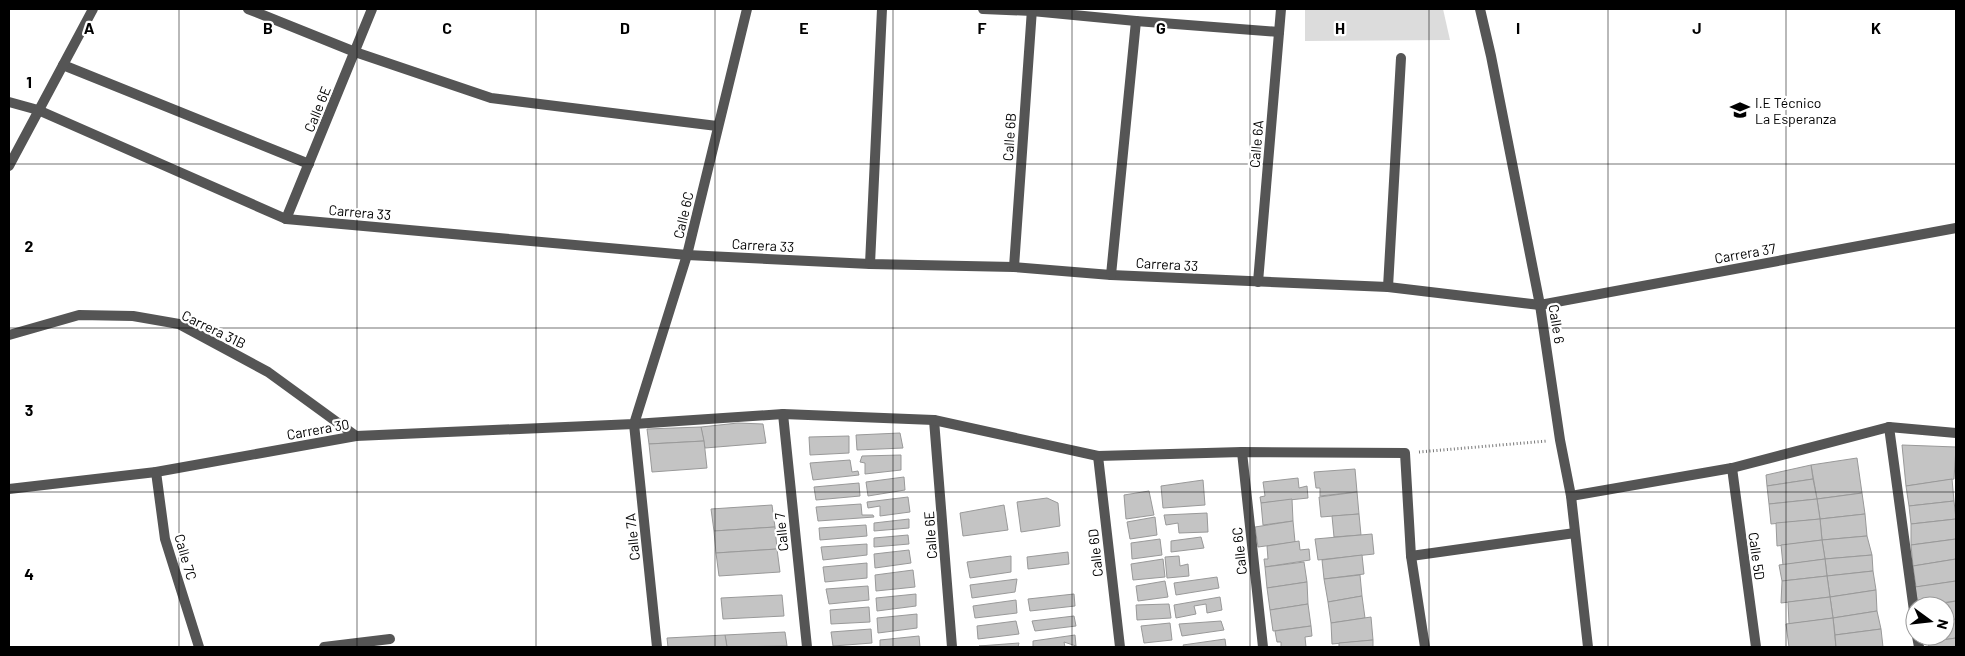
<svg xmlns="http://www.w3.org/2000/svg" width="1965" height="656" viewBox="0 0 1965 656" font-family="Barlow,sans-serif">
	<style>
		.green { fill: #dcdcdc }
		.building { fill: #c4c4c4; stroke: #999 }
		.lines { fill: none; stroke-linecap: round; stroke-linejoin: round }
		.path { stroke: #777; stroke-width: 3; stroke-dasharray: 1 2.5; stroke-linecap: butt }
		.minor { stroke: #555; stroke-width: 10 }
		.grid { fill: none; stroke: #000; stroke-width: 1; stroke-opacity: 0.55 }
		.labels { text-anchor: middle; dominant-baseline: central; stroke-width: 4.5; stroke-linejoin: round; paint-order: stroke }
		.poi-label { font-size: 14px; fill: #000; stroke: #fff; text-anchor: start }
		.street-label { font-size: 14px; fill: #000; stroke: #fff }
		.grid-label { font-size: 16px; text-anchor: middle; font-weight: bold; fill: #000; stroke: #fff; stroke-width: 4.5; stroke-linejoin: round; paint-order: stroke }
	</style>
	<rect width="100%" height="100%" fill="#fff"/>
	<!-- green -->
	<polygon class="green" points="1305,9 1443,9 1450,40 1305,41"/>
	<!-- building -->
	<g class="building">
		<polygon points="738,423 763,424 766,443 705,448 701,427"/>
		<polygon points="701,427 704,441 649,444 647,429"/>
		<polygon points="900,433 903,448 857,450 856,435"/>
		<polygon points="849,436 849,453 810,455 809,437"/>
		<polygon points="704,441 707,468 652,472 649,444"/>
		<polygon points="1902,445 1956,447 1954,479 1906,486"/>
		<polygon points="901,455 901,470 865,474 865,463 860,462 862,456"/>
		<polygon points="1857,458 1862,493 1817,499 1811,465"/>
		<polygon points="850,460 852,472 858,471 859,475 813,480 810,463"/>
		<polygon points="1811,465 1813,479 1767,486 1766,475"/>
		<polygon points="1355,469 1357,492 1320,496 1320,488 1316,488 1314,472"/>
		<polygon points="904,477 905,490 868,496 866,482"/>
		<polygon points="1298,478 1299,488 1307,486 1308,498 1261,503 1260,497 1265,496 1263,482"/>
		<polygon points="1813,479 1817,499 1769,504 1767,486"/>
		<polygon points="1952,479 1954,501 1909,506 1906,486"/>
		<polygon points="1203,480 1205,505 1163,508 1161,486"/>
		<polygon points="859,483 860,496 816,500 814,487"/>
		<polygon points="1149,491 1154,515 1126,519 1124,495"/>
		<polygon points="1357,492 1359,514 1321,517 1319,497"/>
		<polygon points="1862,493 1865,514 1820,519 1817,499"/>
		<polygon points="908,497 910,512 880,516 880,506 868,508 867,502"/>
		<polygon points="1047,498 1058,503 1060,526 1021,532 1017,502"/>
		<polygon points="1292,499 1293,521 1263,525 1261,503"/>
		<polygon points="1817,499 1820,519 1771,524 1769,504"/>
		<polygon points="1954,501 1956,519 1911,524 1909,506"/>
		<polygon points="861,504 862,515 873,515 874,517 818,521 816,507"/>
		<polygon points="772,505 775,527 714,531 711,509"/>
		<polygon points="1004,505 1008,530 963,536 960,513"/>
		<polygon points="1207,513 1208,532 1179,533 1178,523 1166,525 1164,515"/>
		<polygon points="1359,514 1361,535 1334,537 1332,516"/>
		<polygon points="1865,514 1867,536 1822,540 1820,519"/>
		<polygon points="1155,517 1157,535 1130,539 1127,522"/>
		<polygon points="909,519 909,528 874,531 874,523"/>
		<polygon points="1820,519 1822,540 1777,546 1776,523"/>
		<polygon points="1956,519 1956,539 1911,545 1911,524"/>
		<polygon points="1293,521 1295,542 1258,547 1255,527"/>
		<polygon points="866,525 867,536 820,540 819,528"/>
		<polygon points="775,527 777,549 716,553 714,531"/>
		<polygon points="1372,534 1374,554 1318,560 1315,539"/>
		<polygon points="908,535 909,544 874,547 874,538"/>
		<polygon points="1867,536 1872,555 1825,559 1822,540"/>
		<polygon points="1201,537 1204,548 1171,552 1171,541"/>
		<polygon points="1160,539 1162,555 1132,559 1131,543"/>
		<polygon points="1956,539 1956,559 1913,566 1911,545"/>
		<polygon points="1822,540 1825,559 1783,565 1781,545"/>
		<polygon points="1299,541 1300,550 1309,549 1310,560 1265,567 1264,559 1268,559 1267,546"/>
		<polygon points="867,544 867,555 823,560 821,547"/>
		<polygon points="777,549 780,572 719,576 716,553"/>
		<polygon points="909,550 911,563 875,568 874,554"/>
		<polygon points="1068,552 1069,564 1028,569 1027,557"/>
		<polygon points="1362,555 1364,574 1324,579 1322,560"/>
		<polygon points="1872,555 1873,571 1827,576 1825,559"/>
		<polygon points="1011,556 1011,572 970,578 967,562"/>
		<polygon points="1179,556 1180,566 1188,564 1189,576 1167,578 1165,557"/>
		<polygon points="1163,559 1165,577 1133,580 1131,564"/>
		<polygon points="1825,559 1827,576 1782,581 1779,565"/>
		<polygon points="1956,559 1956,581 1916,587 1913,566"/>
		<polygon points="1304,562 1307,582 1267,588 1265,567"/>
		<polygon points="867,563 867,578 825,582 823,567"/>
		<polygon points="913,570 915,587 876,591 875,575"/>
		<polygon points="1873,571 1876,590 1830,597 1827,576"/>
		<polygon points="1360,575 1362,596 1328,602 1324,579"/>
		<polygon points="1827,576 1830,597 1781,603 1782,581"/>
		<polygon points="1217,577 1219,588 1176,595 1174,583"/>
		<polygon points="1017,579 1015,592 972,598 970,585"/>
		<polygon points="1165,581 1168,597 1138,601 1136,586"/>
		<polygon points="1956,581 1956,601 1918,606 1915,587"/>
		<polygon points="1307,582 1308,604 1270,610 1267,588"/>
		<polygon points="868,586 869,600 829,604 826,589"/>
		<polygon points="1876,590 1877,611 1833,618 1830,597"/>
		<polygon points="916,594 916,606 877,611 876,598"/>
		<polygon points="1074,594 1075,606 1030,611 1028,599"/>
		<polygon points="782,595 784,616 723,619 721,598"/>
		<polygon points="1362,596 1365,618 1331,623 1328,602"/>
		<polygon points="1220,597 1222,610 1207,613 1206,604 1194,606 1196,614 1176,618 1174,605"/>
		<polygon points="1830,597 1833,618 1789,624 1788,602"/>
		<polygon points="1016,600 1017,613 975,618 973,606"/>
		<polygon points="1956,601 1956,619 1945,621 1945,606 1929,606"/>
		<polygon points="1169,604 1171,618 1137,620 1136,605"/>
		<polygon points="1308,604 1311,626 1273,631 1270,610"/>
		<polygon points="869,607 870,622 831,624 830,610"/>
		<polygon points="1877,611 1881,629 1835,635 1833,618"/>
		<polygon points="917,614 917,628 878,633 877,618"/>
		<polygon points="1074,616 1076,626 1035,631 1032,621"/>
		<polygon points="1371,617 1373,640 1332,644 1331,623"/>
		<polygon points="1833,618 1836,647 1789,647 1786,624"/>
		<polygon points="1956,619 1956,638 1928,642 1928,636 1945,636 1945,621"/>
		<polygon points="1016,621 1019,634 978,639 977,626"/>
		<polygon points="1221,621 1224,630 1182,636 1179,624"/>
		<polygon points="1170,623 1172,640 1144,643 1141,626"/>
		<polygon points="1311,626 1312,636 1305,637 1306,647 1281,647 1281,642 1277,642 1275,631"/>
		<polygon points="871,629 872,643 833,646 831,632"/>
		<polygon points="1881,629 1883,647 1836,647 1835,635"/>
		<polygon points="785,632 787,646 727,647 725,635"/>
		<polygon points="725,635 727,647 668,647 667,638"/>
		<polygon points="1075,635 1076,646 1064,642 1065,647 1033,647 1033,641"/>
		<polygon points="919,636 920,647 880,647 880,640"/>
		<polygon points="1956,638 1956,647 1929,647 1928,642"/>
		<polygon points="1225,639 1226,647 1184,647 1183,645"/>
		<polygon points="1373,640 1373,647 1339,647 1339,643"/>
		<polygon points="1019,643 1018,647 979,646"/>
	</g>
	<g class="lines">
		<!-- path -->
		<polyline class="path" points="1419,452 1547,441"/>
		<!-- minor -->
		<g class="minor">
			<polyline points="248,9 355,52 491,98 717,126"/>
			<polyline points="983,9 1032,11 1136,21 1279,32"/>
			<polyline points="1480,9 1491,56 1540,305 1560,440 1571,496 1588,647"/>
			<polyline points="63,65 309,164"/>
			<polyline points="9,102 38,110 286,219 687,255 870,264 1014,267 1111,275 1388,287 1540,305 1956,228"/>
			<polyline points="9,166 93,9"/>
			<polyline points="286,219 372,9"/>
			<polyline points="870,264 882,9"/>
			<polyline points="1014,267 1032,9"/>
			<polyline points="1111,275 1136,21"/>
			<polyline points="1258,282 1281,9"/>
			<polyline points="1388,287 1401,58"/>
			<polyline points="9,335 79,315 133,316 179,324 268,372 356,436"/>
			<polyline points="783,414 807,647"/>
			<polyline points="934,420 952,647"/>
			<polyline points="1889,427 1915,618"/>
			<polyline points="1242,452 1263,647"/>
			<polyline points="1098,456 1120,647"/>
			<polyline points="1732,468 1756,647"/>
			<polyline points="156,472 165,539 199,647"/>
			<polyline points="9,489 156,472 356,436 634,424 783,414 934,420 1098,456 1242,452 1405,453 1411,556 1425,647"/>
			<polyline points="1571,496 1732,468 1889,427 1956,433"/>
			<polyline points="1411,556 1575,533"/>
			<polyline points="1917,636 1919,647"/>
			<polyline points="324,647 390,639"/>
			<polyline points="657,647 634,424 687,255 747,9"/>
		</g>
	</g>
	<!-- grid -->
	<path class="grid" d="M179,9V647M357,9V647M536,9V647M715,9V647M893,9V647M1072,9V647M1250,9V647M1429,9V647M1608,9V647M1786,9V647M9,164H1956M9,328H1956M9,492H1956"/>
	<!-- icons -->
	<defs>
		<symbol id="school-bare" viewBox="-9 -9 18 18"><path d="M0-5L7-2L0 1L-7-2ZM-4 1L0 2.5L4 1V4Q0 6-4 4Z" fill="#000" stroke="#fff" stroke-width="2.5" paint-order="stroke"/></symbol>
	</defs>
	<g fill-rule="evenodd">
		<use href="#school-bare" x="1726" y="96" width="28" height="28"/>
	</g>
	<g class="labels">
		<!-- poi labels -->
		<g class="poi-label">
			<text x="1755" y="102">I.E Técnico<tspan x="1755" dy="16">La Esperanza</tspan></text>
		</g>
		<!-- street labels -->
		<g class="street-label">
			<text transform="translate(317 109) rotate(-68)">Calle 6E</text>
			<text transform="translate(1009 137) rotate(-86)">Calle 6B</text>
			<text transform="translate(1256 144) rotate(-85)">Calle 6A</text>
			<text transform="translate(360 212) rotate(5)">Carrera 33</text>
			<text transform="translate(683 215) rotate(-77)">Calle 6C</text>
			<text transform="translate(763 245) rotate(3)">Carrera 33</text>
			<text transform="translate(1745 253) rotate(-10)">Carrera 37</text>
			<text transform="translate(1167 264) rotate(3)">Carrera 33</text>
			<text transform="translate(1557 324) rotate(81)">Calle 6</text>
			<text transform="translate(214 329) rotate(26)">Carrera 31B</text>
			<text transform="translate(318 429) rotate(-10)">Carrera 30</text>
			<text transform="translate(781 532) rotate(-96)">Calle 7</text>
			<text transform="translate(930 535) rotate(-94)">Calle 6E</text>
			<text transform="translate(632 537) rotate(-96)">Calle 7A</text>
			<text transform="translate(1239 551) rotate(-96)">Calle 6C</text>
			<text transform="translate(1095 553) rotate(-96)">Calle 6D</text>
			<text transform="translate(1757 556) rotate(82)">Calle 5D</text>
			<text transform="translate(186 557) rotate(74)">Calle 7C</text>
		</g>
	</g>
	<g class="grid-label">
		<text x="89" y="34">A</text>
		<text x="268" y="34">B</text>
		<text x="447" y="34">C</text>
		<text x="625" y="34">D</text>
		<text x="804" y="34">E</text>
		<text x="982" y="34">F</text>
		<text x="1161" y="34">G</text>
		<text x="1340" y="34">H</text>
		<text x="1518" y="34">I</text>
		<text x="1697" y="34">J</text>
		<text x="1876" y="34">K</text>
		<text x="29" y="88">1</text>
		<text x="29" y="252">2</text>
		<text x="29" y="416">3</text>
		<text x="29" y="580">4</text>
	</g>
	<!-- border -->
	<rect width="1965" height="656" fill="none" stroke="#000000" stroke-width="20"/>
	<!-- north arrow -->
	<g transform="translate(1930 621) rotate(105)"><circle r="24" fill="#ffffff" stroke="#999999"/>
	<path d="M0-4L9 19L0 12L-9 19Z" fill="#000000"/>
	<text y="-8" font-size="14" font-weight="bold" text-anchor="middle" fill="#000000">N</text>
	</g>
</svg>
